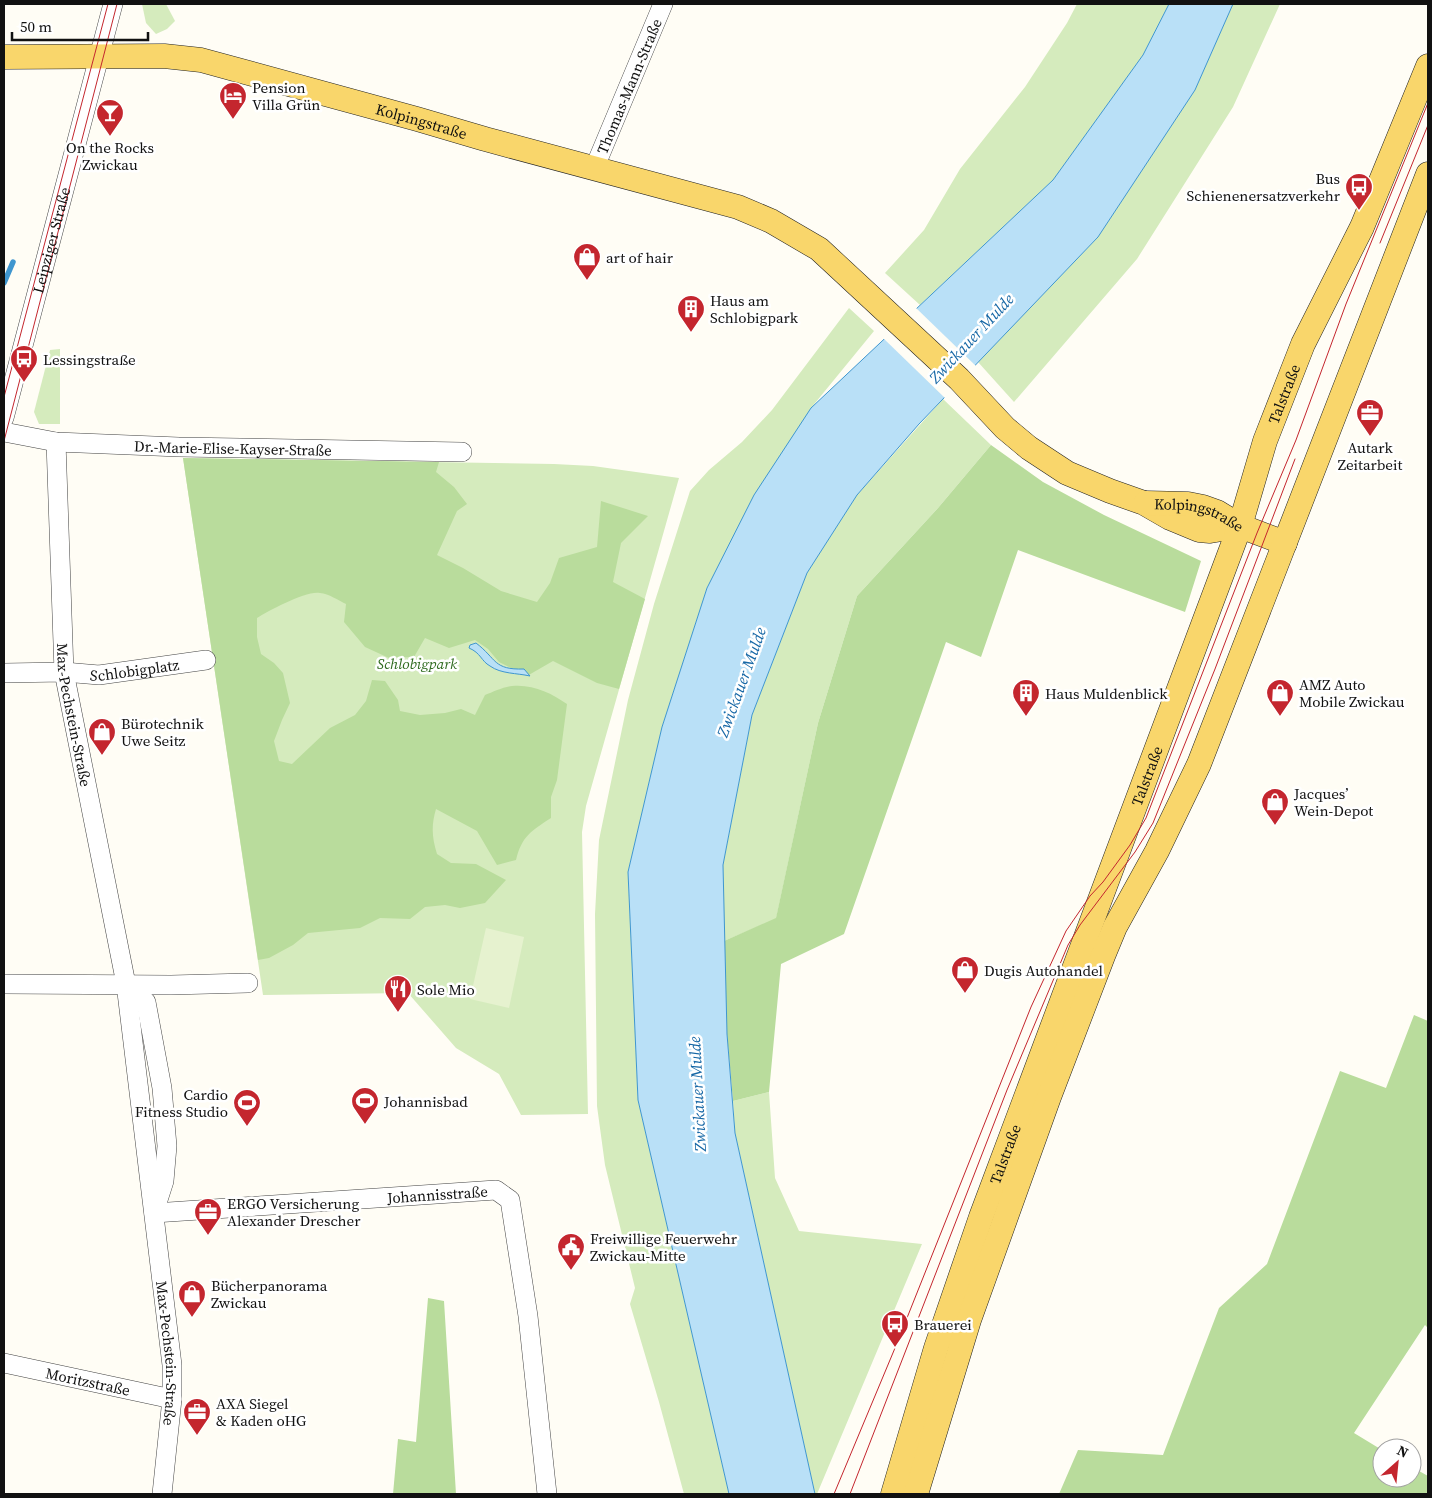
<svg xmlns="http://www.w3.org/2000/svg" width="1432" height="1498" viewBox="0 0 1432 1498" font-family="'Source Serif 4',serif">
	<style>
		.green { fill: #d5ebbd }
		.forest { fill: #b9dc9c }
		.pitch { fill: #e6f2cf }
		.water { fill: #b9e0f7; stroke: #3f96cf }
		.pier { fill: #fffdf5 }
		.lines { fill: none; stroke-linecap: round; stroke-linejoin: round }
		.stream { stroke: #3f96cf; stroke-width: 5.5 }
		.minor-casing { stroke: #444; stroke-width: 20 }
		.major-casing { stroke: #222; stroke-width: 25 }
		.minor { stroke: #fff; stroke-width: 19 }
		.major { stroke: #f9d66b; stroke-width: 24 }
		.tram { stroke: #c4262e; stroke-width: 1 }
		.labels { text-anchor: middle; dominant-baseline: central; stroke-width: 5; stroke-linejoin: round; paint-order: stroke }
		.street-label { font-size: 15px; fill: #111; stroke: #fff }
		.poi-label { font-size: 15px; fill: #111; stroke: #fff; text-anchor: start }
		.park-label { font-size: 15px; font-style: italic; fill: #2f6b1f; stroke: #fff }
		.water-label { font-size: 16px; font-style: italic; fill: #1768a6; stroke: #fff }
	</style>
	<rect width="100%" height="100%" fill="#fffdf5"/>
	<!-- green -->
	<g class="green">
		<polygon points="142,4 166,4 175,21 167,29 156,34 146,23"/>
		<polygon points="1077,4 1169,4 1143,55 1053,180 920,305 885,273 924,230 960,169 1025,87 1067,23"/>
		<polygon points="1233,4 1280,4 1233,107 1137,259 1014,402 978,362 1098,237 1195,90"/>
		<polygon points="849,308 874,331 811,408 707,588 662,727 628,872 638,1100 729,1494 684,1494 659,1402 630,1304 635,1288 605,1165 597,1106 595,914 599,840 628,700 654,604 690,491 709,470 742,442 772,410"/>
		<polygon points="60,349 60,424 39,424 34,412 50,350"/>
		<polygon points="943,399 991,445 938,508 857,596 818,723 776,919 724,941 723,865 752,715 807,573 857,495"/>
		<polygon points="183,458 554,464 593,466 679,478 586,806 582,832 588,1114 521,1115 499,1074 456,1048 408,993 263,995"/>
		<polygon points="769,1092 775,1178 799,1231 922,1244 817,1494 815,1494 735,1133 733,1101"/>
	</g>
	<!-- forest -->
	<g class="forest">
		<polygon points="991,445 1043,482 1104,515 1201,561 1185,612 1018,550 981,657 946,642 844,934 781,964 769,1092 733,1101 727,1034 724,941 776,918 818,723 857,596 938,508"/>
		<path d="M183,458L439,462L436,472L454,487L467,504L457,511L437,555L463,568L501,591L537,602L550,583L559,558L597,547L601,501L648,516L621,543L613,582L645,599L619,689L597,683L553,661L527,676L499,662L488,649L475,640L449,648L425,638L414,657L389,658L365,647L344,622L346,604C338,600 329,594 320,593C307,590 268,611 257,618V637L261,654L274,663L283,673L290,703L282,720L274,741L279,761L292,764L330,728L355,715L366,701L372,680L385,681L398,700L400,711L420,715L445,713L461,709L475,715L485,695C493,692 503,687 512,686C533,684 551,693 567,704L557,780L551,797V818C531,831 522,836 516,860L497,865L477,831L436,809C431,826 432,838 437,854L451,863L476,864L506,880L485,903L460,908L445,905L425,907L410,919L380,918L360,928L308,933L293,945L269,958L258,960Z"/>
		<polygon points="1414,1015 1428,1021 1428,1328 1425,1325 1354,1433 1382,1450 1382,1478 1412,1478 1412,1467 1428,1476 1428,1494 1059,1494 1078,1450 1163,1455 1219,1308 1267,1264 1340,1071 1386,1088"/>
		<polygon points="428,1298 444,1301 456,1494 393,1494 398,1439 416,1442"/>
	</g>
	<!-- pitch -->
	<polygon class="pitch" points="486,928 524,937 509,1008 470,999"/>
	<!-- water -->
	<g class="water">
		<polygon points="1169,4 1233,4 1195,90 1098,237 919,424 857,495 807,573 752,715 723,865 727,1034 735,1133 815,1494 729,1494 638,1100 628,872 662,727 707,588 754,495 811,408 1053,180 1143,55"/>
		<path d="M476,643C497,659 493,670 524,669L530,676C517,673 501,674 490,666C481,661 481,653 469,648L470,645Z"/>
	</g>
	<!-- pier -->
	<polygon class="pier" points="915,307 977,367 946,399 882,337"/>
	<g class="lines">
		<!-- stream -->
		<polyline class="stream" points="4,283 13,262"/>
		<defs>
			<g id="minor">
				<path id="s1" d="M594,169L663,4"/>
				<path id="s2" d="M4,418L113,4"/>
				<path id="s3" d="M4,432L56,442L179,447L462,452"/>
				<path id="s4" d="M56,442L64,672L126,984L172,1365V1399L162,1494"/>
				<path id="s5" d="M4,673L64,672L99,675L206,660"/>
				<polyline points="4,984 171,985 248,983"/>
				<polyline points="126,984 146,1002 162,1088 167,1146 164,1181 156,1206"/>
				<path id="s6" d="M154,1213L496,1190L510,1200L528,1316L547,1494"/>
				<path id="s7" d="M4,1363L172,1399"/>
			</g>
			<g id="major">
				<path id="s8" d="M4,57L164,56L201,60L417,119L485,139L738,207L771,221L819,249L959,379L1005,428L1029,448L1067,473L1110,491L1144,503L1170,518L1199,530L1210,531L1240,526"/>
				<path id="s9" d="M1146,503L1188,504L1203,507L1217,512L1240,526L1285,543"/>
				<path id="s10" d="M893,1494L936,1348L981,1217L1240,526L1265,441L1303,344L1362,227L1428,66"/>
				<polyline points="916,1494 969,1320 1049,1097 1103,956 1115,927 1157,851 1199,764 1428,174"/>
			</g>
		</defs>
		<!-- minor casing -->
		<use href="#minor" class="minor-casing"/>
		<!-- major casing -->
		<use href="#major" class="major-casing"/>
		<!-- minor -->
		<use href="#minor" class="minor"/>
		<!-- major -->
		<use href="#major" class="major"/>
		<!-- tram -->
		<g class="tram">
			<polyline points="1380,243 1428,125"/>
			<polyline points="4,397 108,4"/>
			<polyline points="4,441 117,4"/>
			<polyline points="834,1494 895,1348 1031,1007 1066,931 1090,896 1103,882 1130,845 1146,818 1257,533 1296,440 1346,304 1428,103"/>
			<polyline points="850,1494 1007,1090 1068,945 1080,925 1135,852 1153,823 1215,669 1295,459"/>
		</g>
	</g>
	<!-- icons -->
	<defs>
		<symbol id="hotel-pin" viewBox="-11 -11 22 30"><path d="M0 17L-7.5 6A9.5 9.5 0 1 1 7.5 6Z" fill="#c4262e" stroke="#fff"/><path d="M-6-4.5h1.5V1H6V5H4.5V3h-9V5H-6ZM-4 0a1.8 1.8 0 1 1 3.6 0ZM.5 0V-2.5h3Q6-2.5 6 0Z" fill="#fff"/></symbol>
		<symbol id="bar-pin" viewBox="-11 -11 22 30"><path d="M0 17L-7.5 6A9.5 9.5 0 1 1 7.5 6Z" fill="#c4262e" stroke="#fff"/><path d="M-6-5H6L.8 .8V4.5H3.5V6h-7V4.5H-.8V.8Z" fill="#fff"/></symbol>
		<symbol id="bus-pin" viewBox="-11 -11 22 30"><path d="M0 17L-7.5 6A9.5 9.5 0 1 1 7.5 6Z" fill="#c4262e" stroke="#fff"/><path d="M-5-6H5V4H4V6H2V4H-2V6H-4V4H-5ZM-3.5-4V0h7V-4ZM-3.5 1.2v1.5H-2V1.2ZM2 1.2v1.5H3.5V1.2Z" fill="#fff"/></symbol>
		<symbol id="shop-pin" viewBox="-11 -11 22 30"><path d="M0 17L-7.5 6A9.5 9.5 0 1 1 7.5 6Z" fill="#c4262e" stroke="#fff"/><path d="M-5-2.5h2.3a2.7 3.5 0 0 1 5.4 0H5L5.5 6h-11ZM-1.5-2.5h3a1.5 2.3 0 0 0-3 0Z" fill="#fff"/></symbol>
		<symbol id="building-pin" viewBox="-11 -11 22 30"><path d="M0 17L-7.5 6A9.5 9.5 0 1 1 7.5 6Z" fill="#c4262e" stroke="#fff"/><path d="M-4-6H4V6H1V3H-1V6H-4ZM-2.5-4.3h1.7v1.8h-1.7ZM.8-4.3h1.7v1.8H.8ZM-2.5-1h1.7V.8h-1.7ZM.8-1h1.7V.8H.8Z" fill="#fff"/></symbol>
		<symbol id="office-pin" viewBox="-11 -11 22 30"><path d="M0 17L-7.5 6A9.5 9.5 0 1 1 7.5 6Z" fill="#c4262e" stroke="#fff"/><path d="M-6-3h4V-5.5h4V-3h4V5H-6ZM-1-4.5V-3h2v-1.5ZM-6 0V1H6V0Z" fill="#fff"/></symbol>
		<symbol id="restaurant-pin" viewBox="-11 -11 22 30"><path d="M0 17L-7.5 6A9.5 9.5 0 1 1 7.5 6Z" fill="#c4262e" stroke="#fff"/><path d="M-5-6h1v4h1v-4h1v4h1v-4h1v5L-1.5 .5V6h-2V.5L-5-1ZM5-6V6H3V1.5H1.5Q1.5-4 5-6Z" fill="#fff"/></symbol>
		<symbol id="stadium-pin" viewBox="-11 -11 22 30"><path d="M0 17L-7.5 6A9.5 9.5 0 1 1 7.5 6Z" fill="#c4262e" stroke="#fff"/><path d="M0-5a6.5 5 0 1 0 0 10a6.5 5 0 1 0 0-10ZM-3.5-1.8h7v3.6h-7Z" fill="#fff"/></symbol>
		<symbol id="civic-pin" viewBox="-11 -11 22 30"><path d="M0 17L-7.5 6A9.5 9.5 0 1 1 7.5 6Z" fill="#c4262e" stroke="#fff"/><path d="M-.6-6.5H3V-4.5H.6V-3L4-1V1h2V6H-6V1h2V-1L-.6-3ZM-1.2 2.5V6h2.4V2.5Z" fill="#fff"/></symbol>
	</defs>
	<g fill-rule="evenodd">
		<use href="#hotel-pin" x="217" y="80" width="32" height="43"/>
		<use href="#bar-pin" x="94" y="97" width="32" height="43"/>
		<use href="#bus-pin" x="1343" y="171" width="32" height="43"/>
		<use href="#shop-pin" x="571" y="241" width="32" height="43"/>
		<use href="#building-pin" x="675" y="293" width="32" height="43"/>
		<use href="#bus-pin" x="8" y="343" width="32" height="43"/>
		<use href="#office-pin" x="1354" y="397" width="32" height="43"/>
		<use href="#building-pin" x="1010" y="677" width="32" height="43"/>
		<use href="#shop-pin" x="1264" y="677" width="32" height="43"/>
		<use href="#shop-pin" x="86" y="716" width="32" height="43"/>
		<use href="#shop-pin" x="1259" y="786" width="32" height="43"/>
		<use href="#shop-pin" x="949" y="954" width="32" height="43"/>
		<use href="#restaurant-pin" x="382" y="973" width="32" height="43"/>
		<use href="#stadium-pin" x="349" y="1085" width="32" height="43"/>
		<use href="#stadium-pin" x="231" y="1087" width="32" height="43"/>
		<use href="#office-pin" x="192" y="1196" width="32" height="43"/>
		<use href="#civic-pin" x="555" y="1231" width="32" height="43"/>
		<use href="#shop-pin" x="176" y="1278" width="32" height="43"/>
		<use href="#bus-pin" x="879" y="1308" width="32" height="43"/>
		<use href="#office-pin" x="181" y="1396" width="32" height="43"/>
	</g>
	<g class="labels">
		<!-- street labels -->
		<g class="street-label">
			<text stroke="none"><textPath href="#s1" startOffset="90">Thomas-Mann-Straße</textPath></text>
			<text stroke="none"><textPath href="#s8" startOffset="426">Kolpingstraße</textPath></text>
			<text stroke="none"><textPath href="#s2" startOffset="184">Leipziger Straße</textPath></text>
			<text stroke="none"><textPath href="#s10" startOffset="1168">Talstraße</textPath></text>
			<text stroke="none"><textPath href="#s3" startOffset="230">Dr.-Marie-Elise-Kayser-Straße</textPath></text>
			<text stroke="none"><textPath href="#s9" startOffset="55">Kolpingstraße</textPath></text>
			<text stroke="none"><textPath href="#s5" startOffset="131">Schlobigplatz</textPath></text>
			<text stroke="none"><textPath href="#s4" startOffset="274">Max-Pechstein-Straße</textPath></text>
			<text stroke="none"><textPath href="#s10" startOffset="762">Talstraße</textPath></text>
			<text stroke="none"><textPath href="#s10" startOffset="358">Talstraße</textPath></text>
			<text stroke="none"><textPath href="#s6" startOffset="284">Johannisstraße</textPath></text>
			<text stroke="none"><textPath href="#s4" startOffset="920">Max-Pechstein-Straße</textPath></text>
			<text stroke="none"><textPath href="#s7" startOffset="86">Moritzstraße</textPath></text>
		</g>
		<!-- poi labels -->
		<g class="poi-label">
			<text x="252" y="87">Pension<tspan x="252" dy="17">Villa Grün</tspan></text>
			<text x="110" y="147" text-anchor="middle">On the Rocks<tspan x="110" dy="17">Zwickau</tspan></text>
			<text x="1340" y="178" text-anchor="end">Bus<tspan x="1340" dy="17">Schienenersatzverkehr</tspan></text>
			<text x="606" y="257">art of hair</text>
			<text x="710" y="300">Haus am<tspan x="710" dy="17">Schlobigpark</tspan></text>
			<text x="43" y="359">Lessingstraße</text>
			<text x="1370" y="447" text-anchor="middle">Autark<tspan x="1370" dy="17">Zeitarbeit</tspan></text>
			<text x="1299" y="684">AMZ Auto<tspan x="1299" dy="17">Mobile Zwickau</tspan></text>
			<text x="1045" y="693">Haus Muldenblick</text>
			<text x="121" y="723">Bürotechnik<tspan x="121" dy="17">Uwe Seitz</tspan></text>
			<text x="1294" y="793">Jacques’<tspan x="1294" dy="17">Wein-Depot</tspan></text>
			<text x="984" y="970">Dugis Autohandel</text>
			<text x="417" y="989">Sole Mio</text>
			<text x="228" y="1094" text-anchor="end">Cardio<tspan x="228" dy="17">Fitness Studio</tspan></text>
			<text x="384" y="1101">Johannisbad</text>
			<text x="227" y="1203">ERGO Versicherung<tspan x="227" dy="17">Alexander Drescher</tspan></text>
			<text x="590" y="1238">Freiwillige Feuerwehr<tspan x="590" dy="17">Zwickau-Mitte</tspan></text>
			<text x="211" y="1285">Bücherpanorama<tspan x="211" dy="17">Zwickau</tspan></text>
			<text x="914" y="1324">Brauerei</text>
			<text x="216" y="1403">AXA Siegel<tspan x="216" dy="17">&amp; Kaden oHG</tspan></text>
		</g>
		<!-- park labels -->
		<g class="park-label">
			<text x="417" y="663">Schlobigpark</text>
		</g>
		<!-- water labels -->
		<g class="water-label">
			<text transform="translate(971 338) rotate(-47)">Zwickauer Mulde</text>
			<text transform="translate(741 682) rotate(-70)">Zwickauer Mulde</text>
			<text transform="translate(697 1094) rotate(-93)">Zwickauer Mulde</text>
		</g>
	</g>
	<!-- border -->
	<rect width="1432" height="1498" fill="none" stroke="#111111" stroke-width="10"/>
	<!-- north arrow -->
	<g transform="translate(1397 1463) rotate(27)"><circle r="24" fill="#ffffff" stroke="#a0a0a0"/>
	<path d="M0-4L9 19L0 12L-9 19Z" fill="#c4262e"/>
	<text y="-8" font-size="14" font-weight="bold" text-anchor="middle" fill="#111111">N</text>
	</g>
	<!-- scale -->
	<path d="M12 32v8h136v-8" fill="none" stroke="#111111" stroke-width="2.5"/>
	<text x="20" y="32" font-size="15" fill="#111111" stroke="#ffffff" stroke-width="4" paint-order="stroke">50 m</text>
</svg>
